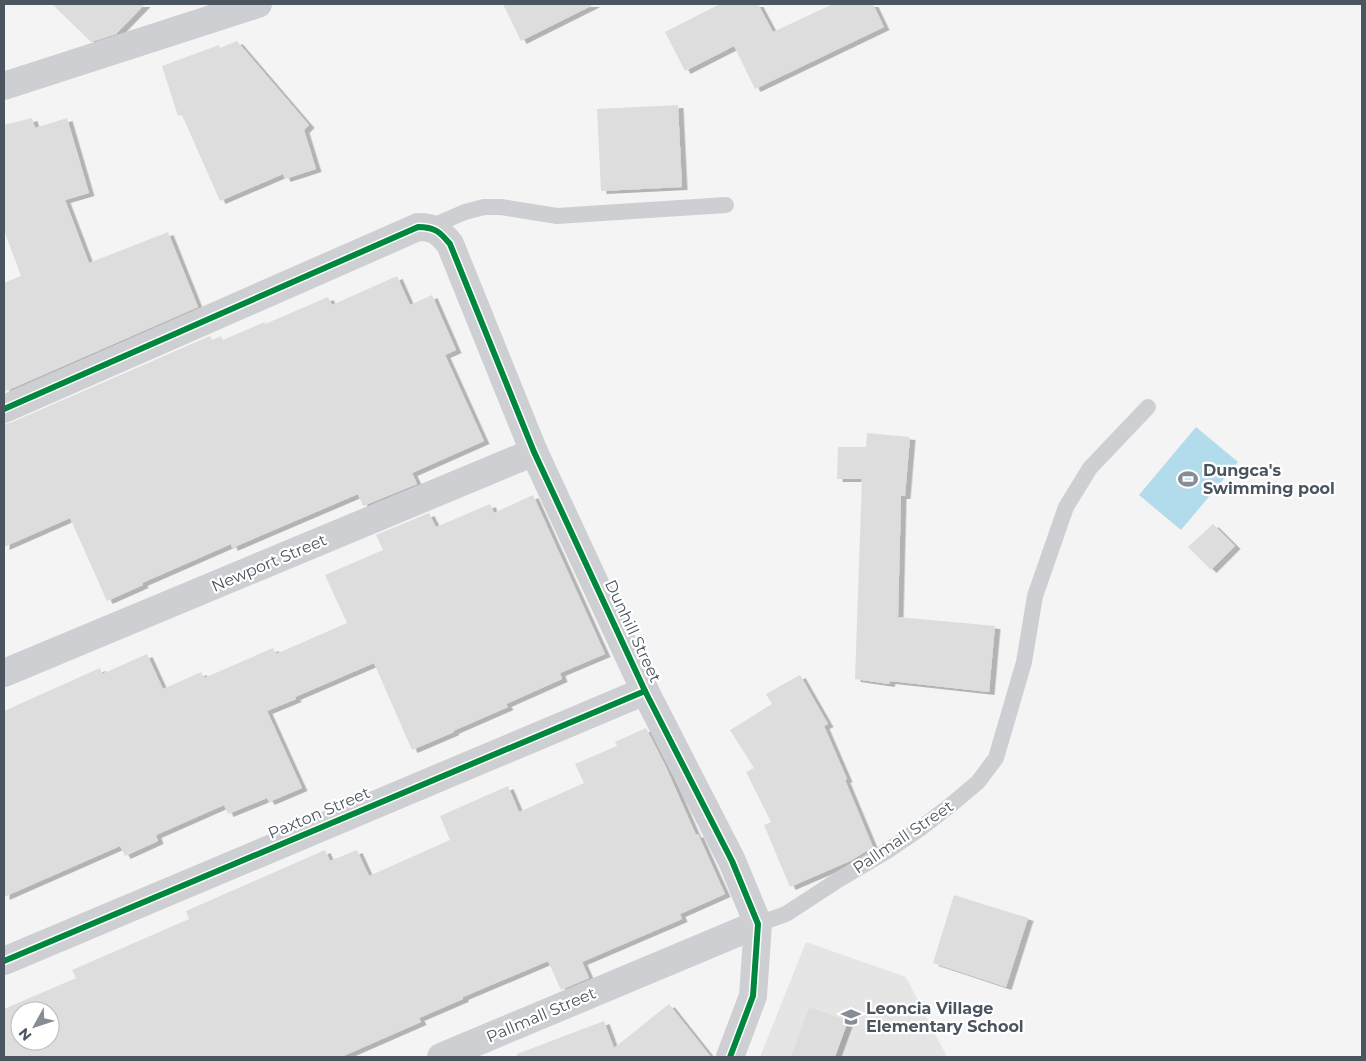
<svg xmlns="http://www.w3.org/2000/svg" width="1366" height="1061" viewBox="0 0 1366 1061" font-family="Montserrat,sans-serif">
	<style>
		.education { fill: #e6e5e6 }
		.water { fill: #b2dcec }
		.building { fill: #ddddde; fill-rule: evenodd; filter: url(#shadow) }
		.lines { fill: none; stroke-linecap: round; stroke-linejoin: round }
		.service { stroke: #cecfd2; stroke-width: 16 }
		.minor { stroke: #cecfd2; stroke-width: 28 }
		.cycleway-casing { stroke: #fff; stroke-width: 9 }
		.cycleway { stroke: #00873e; stroke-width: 6 }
		.labels { text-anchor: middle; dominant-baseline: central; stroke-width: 4.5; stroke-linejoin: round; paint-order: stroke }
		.poi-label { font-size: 16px; font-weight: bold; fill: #4b5560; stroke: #fff; text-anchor: start }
		.street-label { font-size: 16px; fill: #4b5560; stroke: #fff }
	</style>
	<defs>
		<filter id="shadow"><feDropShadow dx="5.5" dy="3" stdDeviation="0" flood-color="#0004"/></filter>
	</defs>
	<rect width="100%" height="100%" fill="#f4f4f4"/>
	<!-- education -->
	<polygon class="education" points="806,942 906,977 947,1057 760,1057"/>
	<!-- water -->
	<polygon class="water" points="1196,427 1238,462 1181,530 1139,495"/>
	<!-- building -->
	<g class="building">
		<polygon points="52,4 145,4 116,34 91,42"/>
		<polygon points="503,4 595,4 521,41"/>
		<polygon points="720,4 758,4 773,32 833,4 873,4 884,27 755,89 734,46 685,71 665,32"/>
		<polygon points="237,41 309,125 304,130 316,169 285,179 283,174 220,201 182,115 178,116 162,66 219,45 220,48"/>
		<polygon points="678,105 682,187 601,191 597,109"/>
		<polygon points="32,118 35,128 67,118 89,193 65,200 89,263 168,232 198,307 4,392 4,283 21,276 4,230 4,125"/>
		<polygon points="397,276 410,305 432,295 456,350 445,355 484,441 412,473 417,484 363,506 358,494 232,548 231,544 142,583 143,585 107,601 70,518 4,547 4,424 10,423 210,336 212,340 221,336 223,340 265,322 265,324 328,297 332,305"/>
		<polygon points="867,433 910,437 905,496 901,496 898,617 995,626 989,692 890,681 889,684 855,679 862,479 837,479 838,447 866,447"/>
		<polygon points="533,495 605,654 560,673 562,679 506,704 508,707 453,731 454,732 412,750 374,663 295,697 296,699 267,711 302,788 269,802 267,798 228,814 224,805 156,835 158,841 125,856 120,846 4,897 4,711 100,668 102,674 147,654 163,689 201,672 204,678 273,648 276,654 347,623 325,575 383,550 376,535 429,513 436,527 490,504 494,513"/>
		<polygon points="1213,524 1235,546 1211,570 1188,547"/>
		<polygon points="800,675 828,724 824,726 847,779 845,780 873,847 850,861 790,887 764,825 771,822 746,772 754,768 730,730 772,704 766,694"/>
		<path d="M646,728L665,765L696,835L698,834L725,894L680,914L682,919L582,962L589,978L561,990L548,961L463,997V999L419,1018L421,1022L341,1057H4V1009L76,978L72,970L189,919L186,911L325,850L330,861L357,850L369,876L450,840L440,816L508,786L519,812L584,783L575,764L617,746L615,742ZM20,1011H50V1041H20Z"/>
		<polygon points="954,895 1028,918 1006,987 933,963"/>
		<polygon points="669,1004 711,1057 517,1057 517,1054 604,1021 614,1048"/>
		<polygon points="809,1007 848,1021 835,1057 791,1057"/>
	</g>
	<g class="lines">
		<!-- service -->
		<g class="service">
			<polyline points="430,227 465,212 484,207 501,207 557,216 726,205"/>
			<polyline points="758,924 786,914 838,880 887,851 921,828 952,804 978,782 996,758 1024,662 1035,596 1066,507 1090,468 1148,407"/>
		</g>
		<!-- minor -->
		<g class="minor">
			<polyline points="4,86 258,4"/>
			<path d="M4,409L418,227C435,227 440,232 450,244L534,452L645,691L732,861L758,924L753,996L730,1057"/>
			<polyline points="4,673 534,452"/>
			<polyline points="4,961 645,691"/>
			<polyline points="441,1057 758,924"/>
		</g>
		<defs>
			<g id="cycleway">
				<path d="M4,409L418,227C435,227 440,232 450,244L534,452L645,691L732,861L758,924L753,996L730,1057"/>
				<polyline points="4,961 645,691"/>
			</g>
		</defs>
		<!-- cycleway casing -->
		<use href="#cycleway" class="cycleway-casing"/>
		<!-- cycleway -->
		<use href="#cycleway" class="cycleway"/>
	</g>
	<!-- icons -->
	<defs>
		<symbol id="stadium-bare" viewBox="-9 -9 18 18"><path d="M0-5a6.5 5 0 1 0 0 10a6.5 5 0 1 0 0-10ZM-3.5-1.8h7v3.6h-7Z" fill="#868d94" stroke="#fff" stroke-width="2.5" paint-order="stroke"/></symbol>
		<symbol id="school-bare" viewBox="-9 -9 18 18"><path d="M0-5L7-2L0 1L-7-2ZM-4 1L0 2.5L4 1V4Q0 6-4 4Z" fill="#868d94" stroke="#fff" stroke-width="2.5" paint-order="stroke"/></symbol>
	</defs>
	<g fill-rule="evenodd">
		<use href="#stadium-bare" x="1174" y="465" width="28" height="28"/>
		<use href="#school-bare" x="837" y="1003" width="28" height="28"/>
	</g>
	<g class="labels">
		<!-- poi labels -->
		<g class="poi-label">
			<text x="1203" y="470">Dungca's<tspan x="1203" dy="18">Swimming pool</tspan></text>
			<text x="866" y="1008">Leoncia Village<tspan x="866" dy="18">Elementary School</tspan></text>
		</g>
		<!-- street labels -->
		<g class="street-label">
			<text transform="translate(269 563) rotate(-23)">Newport Street</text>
			<text transform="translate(633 631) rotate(65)">Dunhill Street</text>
			<text transform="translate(319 813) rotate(-23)">Paxton Street</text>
			<text transform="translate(903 837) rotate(-34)">Pallmall Street</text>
			<text transform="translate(541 1015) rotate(-23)">Pallmall Street</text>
		</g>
	</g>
	<!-- border -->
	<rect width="1366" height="1061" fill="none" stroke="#4b5560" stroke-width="10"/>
	<!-- north arrow -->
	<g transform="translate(35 1026) rotate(230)"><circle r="24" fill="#ffffff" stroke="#b7bbbf"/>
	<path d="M0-4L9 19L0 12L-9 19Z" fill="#868d94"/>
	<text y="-8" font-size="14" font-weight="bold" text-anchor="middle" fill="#4b5560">N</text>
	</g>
</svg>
